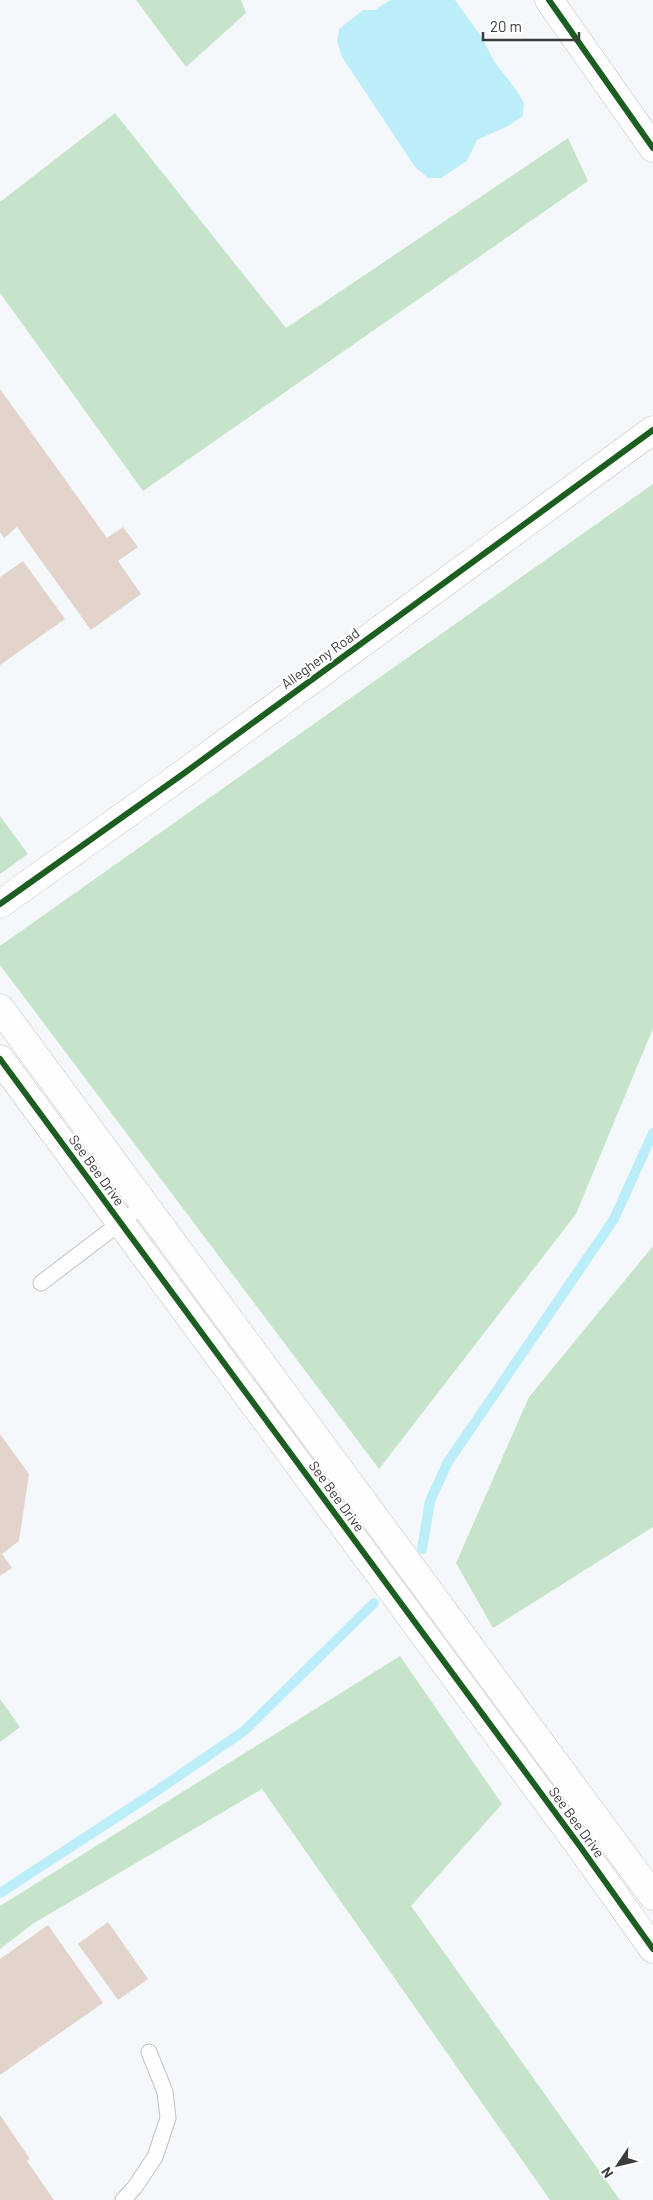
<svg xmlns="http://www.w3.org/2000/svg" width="653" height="2200" viewBox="0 0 653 2200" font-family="Barlow,sans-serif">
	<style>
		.green { fill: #c5e4c9 }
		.water { fill: #bceef9 }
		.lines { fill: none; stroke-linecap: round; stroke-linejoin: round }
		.stream { stroke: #bceef9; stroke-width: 10 }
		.building { fill: #e2d4ca }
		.lane-casing { stroke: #c1c3c6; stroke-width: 17 }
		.street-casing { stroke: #c1c3c6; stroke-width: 29 }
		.secondary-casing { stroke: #c1c3c6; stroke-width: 29 }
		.lane { stroke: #fefefe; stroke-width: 15 }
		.street { stroke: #fefefe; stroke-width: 28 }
		.secondary { stroke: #fefefe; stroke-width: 28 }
		.cycleway-casing { stroke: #fff; stroke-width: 9 }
		.cycleway { stroke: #1b5e20; stroke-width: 6 }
		.labels { text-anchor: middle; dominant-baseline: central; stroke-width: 4; stroke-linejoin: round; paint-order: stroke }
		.street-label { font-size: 14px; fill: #3a3c3e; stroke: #fff }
	</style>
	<rect width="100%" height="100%" fill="#f5f8fb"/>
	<!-- green -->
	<g class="green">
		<polygon points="136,0 241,0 246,13 186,67"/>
		<polygon points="115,113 286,328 568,138 588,181 143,491 0,293 0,202"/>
		<polygon points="653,484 653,1028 576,1214 379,1469 0,965 0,946"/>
		<polygon points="0,816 28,854 0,874"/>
		<polygon points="653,1246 653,1527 493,1628 456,1563 529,1397"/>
		<polygon points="400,1656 502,1804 411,1906 620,2200 550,2200 262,1789 34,1923 0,1949 0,1906"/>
		<polygon points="0,1699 20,1727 0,1742"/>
	</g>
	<!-- water -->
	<polygon class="water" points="390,0 455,0 481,36 494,61 517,91 524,103 523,116 508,126 477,140 467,161 441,178 428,178 415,167 342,57 337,41 339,29 363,10 375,10"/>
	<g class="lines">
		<!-- stream -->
		<g class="stream">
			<polyline points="422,1549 430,1501 448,1462 614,1219 653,1133"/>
			<polyline points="0,1893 155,1792 244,1731 374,1603"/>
		</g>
	</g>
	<!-- building -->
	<g class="building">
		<polygon points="0,389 107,538 123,527 138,547 118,561 141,594 91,630 17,527 4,538 0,532"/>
		<polygon points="23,561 65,619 0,665 0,577"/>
		<polygon points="0,1434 29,1474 19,1541 2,1554 12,1568 0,1576"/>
		<polygon points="108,1922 148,1979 118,2000 78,1944"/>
		<polygon points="48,1925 103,2003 0,2075 0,1959"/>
		<polygon points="0,2115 30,2159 27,2161 54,2200 0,2200"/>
	</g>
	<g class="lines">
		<defs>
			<g id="lane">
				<polyline points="41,1283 145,1204"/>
				<polyline points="123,2200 135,2187 155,2157 168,2118 165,2092 149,2052"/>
			</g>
			<g id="street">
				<polyline points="549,0 653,148"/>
				<polyline points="0,1008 653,1896"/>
				<polyline points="0,1059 579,1845 653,1949"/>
			</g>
			<polyline id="secondary" points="0,904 183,774 653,430"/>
		</defs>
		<!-- lane casing -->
		<use href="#lane" class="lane-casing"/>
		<!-- street casing -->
		<use href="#street" class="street-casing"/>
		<!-- secondary casing -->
		<use href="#secondary" class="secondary-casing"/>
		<!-- lane -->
		<use href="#lane" class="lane"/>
		<!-- street -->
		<use href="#street" class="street"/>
		<!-- secondary -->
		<use href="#secondary" class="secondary"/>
		<defs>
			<g id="cycleway">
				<polyline points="549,0 653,148"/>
				<polyline points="0,904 183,774 653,430"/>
				<polyline points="0,1059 579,1845 653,1949"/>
			</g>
		</defs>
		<!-- cycleway casing -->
		<use href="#cycleway" class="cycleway-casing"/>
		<!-- cycleway -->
		<use href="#cycleway" class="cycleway"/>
	</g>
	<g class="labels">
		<!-- street labels -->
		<g class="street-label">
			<text transform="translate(320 658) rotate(-36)">Allegheny Road</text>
			<text transform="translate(97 1170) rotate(54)">See Bee Drive</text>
			<text transform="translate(337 1496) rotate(54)">See Bee Drive</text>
			<text transform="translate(577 1822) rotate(54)">See Bee Drive</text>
		</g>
	</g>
	<!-- north arrow -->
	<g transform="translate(618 2165) rotate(235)" stroke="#ffffff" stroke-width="4" paint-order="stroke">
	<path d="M0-4L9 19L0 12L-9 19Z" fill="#3a3c3e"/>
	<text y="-8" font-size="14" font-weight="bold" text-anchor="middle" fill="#3a3c3e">N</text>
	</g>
	<!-- scale -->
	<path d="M483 32v8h96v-8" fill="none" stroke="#3a3c3e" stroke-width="2.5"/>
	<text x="490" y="32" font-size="15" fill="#3a3c3e" stroke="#ffffff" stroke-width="4" paint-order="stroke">20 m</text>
</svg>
